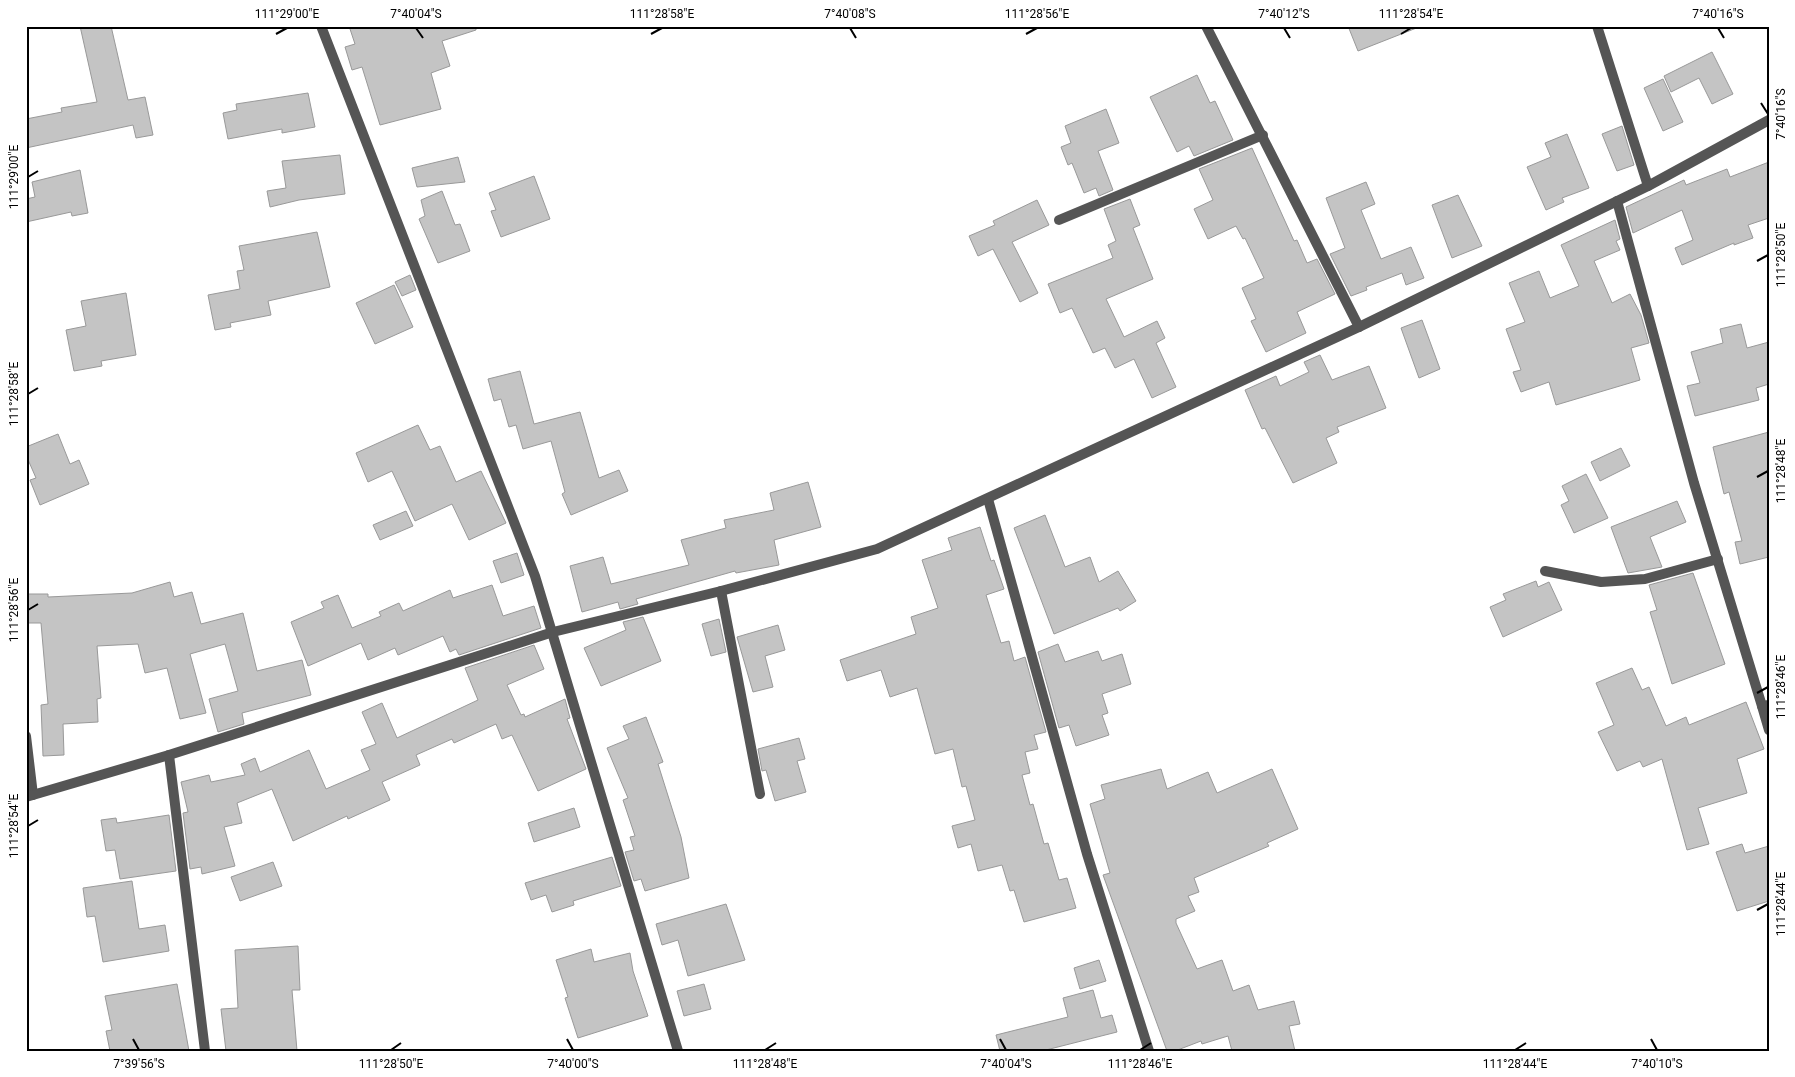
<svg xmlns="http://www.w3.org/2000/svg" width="1795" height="1077" viewBox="0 0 1795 1077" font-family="Roboto,sans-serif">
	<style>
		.building { fill: #c4c4c4; stroke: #999 }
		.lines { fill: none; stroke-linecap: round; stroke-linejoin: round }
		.minor { stroke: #555; stroke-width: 10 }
		.ticks { fill: none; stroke: #000; stroke-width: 2 }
		.neatline { fill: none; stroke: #000; stroke-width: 2 }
		.ticks-label { font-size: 12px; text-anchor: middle; fill: #000 }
	</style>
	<rect width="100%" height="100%" fill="#fff"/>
	<!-- building -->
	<g class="building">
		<polygon points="80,26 111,26 128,100 145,97 153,135 136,138 133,125 26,148 26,119 62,112 61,108 97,102"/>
		<polygon points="349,26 476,26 476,30 442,41 450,66 431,73 441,109 380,125 362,67 352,70 345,47 355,44"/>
		<polygon points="1348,26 1419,26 1419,27 1358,51"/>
		<polygon points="1712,52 1733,94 1712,104 1699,78 1671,92 1664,76"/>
		<polygon points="1197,75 1210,103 1215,101 1233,140 1194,156 1189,146 1177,152 1150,97"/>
		<polygon points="1663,79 1683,122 1663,131 1644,88"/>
		<polygon points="308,93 315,127 282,133 282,129 228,139 223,113 237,110 236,104"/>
		<polygon points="1106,109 1119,143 1098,151 1113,190 1099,196 1096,188 1084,193 1072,163 1068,165 1061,147 1071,143 1065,126"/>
		<polygon points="1622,126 1634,165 1617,171 1602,134"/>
		<polygon points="1567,134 1589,188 1562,198 1564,202 1546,210 1527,167 1551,157 1545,143"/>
		<polygon points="1252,148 1294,241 1297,240 1307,263 1317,259 1335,294 1297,312 1306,333 1266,352 1251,321 1256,319 1242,288 1264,278 1245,238 1243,239 1236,226 1208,239 1194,209 1213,200 1199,169"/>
		<polygon points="340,155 345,194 299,200 270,207 267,191 286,188 282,161"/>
		<polygon points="458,157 465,182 417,187 412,168"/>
		<polygon points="1769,162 1769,218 1748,225 1753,238 1734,245 1734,243 1682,265 1675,248 1693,240 1682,210 1633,233 1626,207 1684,180 1686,185 1727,169 1730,177"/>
		<polygon points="80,170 88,213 72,216 71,212 26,222 26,199 35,197 32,182"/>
		<polygon points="534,176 550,219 501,237 491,211 496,210 489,193"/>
		<polygon points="1366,182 1375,204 1361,210 1381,259 1411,247 1424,278 1406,285 1402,273 1366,287 1367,290 1351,296 1330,254 1345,248 1326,198"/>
		<polygon points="442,191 455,225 460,224 470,251 438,263 419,219 425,216 421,200"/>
		<polygon points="1458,195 1482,246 1452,258 1432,205"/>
		<polygon points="1130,199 1140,225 1133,228 1153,279 1106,299 1124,337 1157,321 1165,338 1156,343 1176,387 1152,398 1134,359 1115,368 1105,348 1093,353 1072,308 1060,313 1048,284 1113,258 1108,245 1116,241 1104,209"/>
		<polygon points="1037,200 1049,225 1012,242 1038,293 1020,302 993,249 978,256 969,236 995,225 993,221"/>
		<polygon points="1615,220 1620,239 1616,241 1620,250 1594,261 1612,303 1630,294 1641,315 1649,343 1631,348 1640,380 1556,405 1549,382 1521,392 1513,372 1521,370 1506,329 1525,322 1509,283 1539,271 1550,298 1579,286 1561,245"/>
		<polygon points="317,232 330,287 268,301 271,315 230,323 231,327 215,330 208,295 240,289 237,271 244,270 239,246"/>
		<polygon points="410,275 416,290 402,296 395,282"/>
		<polygon points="394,285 413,327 375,344 356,303"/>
		<polygon points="126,293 136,355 101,361 102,366 74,371 66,330 86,326 81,301"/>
		<polygon points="1422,320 1440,369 1419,378 1401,328"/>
		<polygon points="1741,324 1747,348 1769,342 1769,384 1756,388 1759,400 1695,416 1687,386 1700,383 1691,352 1723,343 1720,329"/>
		<polygon points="1320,355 1332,380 1369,366 1386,408 1337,427 1339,432 1326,438 1337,463 1293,483 1265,428 1262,429 1245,390 1276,376 1280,386 1309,372 1304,362"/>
		<polygon points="520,371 534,424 580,412 599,478 619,470 628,491 571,515 562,494 565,492 551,441 523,449 516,425 509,427 501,399 494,401 488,379"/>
		<polygon points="418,425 430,450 440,446 456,482 481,471 506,523 469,540 452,504 415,521 392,471 368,482 356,453"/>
		<polygon points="1769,432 1769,557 1740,564 1735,542 1742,541 1729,492 1724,494 1713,447"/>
		<polygon points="58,434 70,464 79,460 89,484 40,505 30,480 36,478 26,455 26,447"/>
		<polygon points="1621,448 1630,466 1600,481 1591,462"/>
		<polygon points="1586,474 1608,518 1574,533 1561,505 1569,501 1562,486"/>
		<polygon points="808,482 821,527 774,540 779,565 736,573 735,571 636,599 638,604 620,609 618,602 582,612 570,566 603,557 611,584 689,565 681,540 726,528 724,520 774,510 770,493"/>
		<polygon points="1677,501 1686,522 1650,537 1662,567 1628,573 1611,527"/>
		<polygon points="406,511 413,526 380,540 373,525"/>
		<polygon points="1045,515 1065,567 1090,557 1099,582 1118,571 1136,601 1120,611 1118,608 1054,634 1014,528"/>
		<polygon points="980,527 991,561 994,560 1004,589 986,595 1001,643 1009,641 1014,661 1025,657 1046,732 1034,735 1038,749 1025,752 1030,773 1022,775 1030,805 1033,804 1044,844 1048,843 1059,880 1067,878 1076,908 1024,922 1014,890 1010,891 1002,865 978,871 971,844 958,848 952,826 975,820 966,786 962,787 953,749 935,754 917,688 890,697 881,670 847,681 840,660 916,634 911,617 938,608 922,560 952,550 948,538"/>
		<polygon points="517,553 524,575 501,583 493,561"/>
		<polygon points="1693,573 1725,664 1672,684 1650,612 1657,610 1649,585"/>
		<polygon points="1536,581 1538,587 1549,582 1562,610 1503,637 1490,607 1506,600 1503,594"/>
		<polygon points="170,582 174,597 192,592 201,624 243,613 257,671 302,660 311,695 242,713 244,724 218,732 209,699 238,691 225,644 190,654 206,713 180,719 167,668 145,673 138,644 97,646 101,698 97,699 98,722 63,724 64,755 43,756 41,705 48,704 41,623 26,623 26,594 48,594 48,597 132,593"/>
		<polygon points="492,585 503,616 534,606 541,628 459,655 456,649 450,652 443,636 398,655 395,648 368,660 361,643 308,666 291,622 324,608 321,602 338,595 352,628 381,616 379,612 399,603 403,611 450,590 453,598"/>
		<polygon points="643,617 661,661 601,686 584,648 626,630 623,622"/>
		<polygon points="719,619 726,652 711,656 702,624"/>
		<polygon points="778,625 785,650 765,656 773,687 753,692 737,637"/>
		<polygon points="1058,644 1065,662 1098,651 1102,661 1122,654 1131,684 1102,694 1108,713 1102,715 1109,735 1076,746 1069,725 1059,728 1038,652"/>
		<polygon points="534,645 544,669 507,685 521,715 524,714 525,717 565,699 570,718 567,719 586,769 538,791 512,735 502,739 496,724 454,743 452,739 416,755 420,765 382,782 390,800 348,819 347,816 293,841 272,789 237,803 242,823 224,827 235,866 202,874 201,867 190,869 183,813 188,812 181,782 209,775 211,782 245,775 241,764 255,758 260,772 309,750 326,789 370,770 361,750 376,744 362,712 382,703 397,738 478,700 465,668"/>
		<polygon points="1632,668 1642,690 1649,687 1666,726 1686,717 1689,725 1746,702 1764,749 1737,759 1747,793 1698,808 1709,844 1687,850 1662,759 1643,767 1640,761 1617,771 1598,732 1614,725 1596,683"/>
		<polygon points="646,717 663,762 658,764 681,837 689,878 645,891 641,879 634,881 625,852 634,850 630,837 635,836 623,800 628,798 607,748 629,739 623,726"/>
		<polygon points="799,738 805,759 797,761 806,792 775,801 766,770 762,771 758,749"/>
		<polygon points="1161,769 1167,789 1208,772 1217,793 1272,769 1298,829 1267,843 1269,846 1194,878 1199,892 1188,896 1195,911 1176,919 1176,923 1197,969 1222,960 1233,991 1249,985 1258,1010 1294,1001 1300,1024 1289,1026 1295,1051 1232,1051 1228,1036 1202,1044 1201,1041 1175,1051 1167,1051 1103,875 1110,873 1090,804 1105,799 1101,785"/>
		<polygon points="574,808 580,827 534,842 528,823"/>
		<polygon points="169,815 176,871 120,879 115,850 106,851 101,820 116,818 117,823"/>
		<polygon points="1742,844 1745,853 1769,846 1769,901 1737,911 1716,852"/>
		<polygon points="612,857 621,886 573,901 574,905 552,912 546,895 531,900 525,883"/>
		<polygon points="273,862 282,886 240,901 231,877"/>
		<polygon points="132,881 139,929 165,925 169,951 103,962 95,916 87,917 83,888"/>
		<polygon points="726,904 745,960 688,976 678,940 662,945 656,924"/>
		<polygon points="298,946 300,990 292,990 297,1051 226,1051 221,1009 238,1008 235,950"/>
		<polygon points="591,949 594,962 630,953 633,971 648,1016 578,1038 565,998 568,997 556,960"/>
		<polygon points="1099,960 1106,981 1080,989 1074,968"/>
		<polygon points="177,984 189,1051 110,1051 106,1031 112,1030 105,996"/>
		<polygon points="704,984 711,1009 684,1016 677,991"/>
		<polygon points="1093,990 1101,1018 1112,1015 1117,1032 1042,1051 1000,1051 996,1035 1068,1017 1063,998"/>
	</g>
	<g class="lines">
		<!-- minor -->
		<g class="minor">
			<polyline points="321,26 535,576 678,1051"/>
			<polyline points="1206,26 1359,327"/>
			<polyline points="1597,26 1648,186"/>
			<polyline points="1617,201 1694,483 1762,706 1769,705"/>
			<polyline points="1059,220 1263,135"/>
			<polyline points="988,499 1087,854 1149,1051"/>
			<polyline points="1545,571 1601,582 1645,579 1718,559"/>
			<polyline points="721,591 760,794"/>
			<polyline points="1762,706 1769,730"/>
			<polyline points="26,736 33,795"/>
			<polyline points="169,755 205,1051"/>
			<polyline points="26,797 169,755 553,632 721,591 877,549 1359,327 1648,186 1769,120"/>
		</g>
	</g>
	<!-- ticks -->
	<path class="ticks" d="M416,28L423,38M850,28L856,38M1284,28L1290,38M1718,28L1724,38M276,34L287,28M651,34L662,28M1026,34L1037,28M1401,34L1411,28M1761,103L1768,114M28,177L38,171M1757,261L1768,255M28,394L38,388M1757,477L1768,471M28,610L38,604M1757,693L1768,687M28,826L38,820M1757,910L1768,904M133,1039L139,1050M567,1039L573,1050M1000,1039L1006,1050M1651,1039L1657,1050M391,1050L401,1043M765,1050L776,1043M1140,1050L1151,1043M1515,1050L1526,1043"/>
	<!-- border -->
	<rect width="1795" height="1077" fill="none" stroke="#ffffff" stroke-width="55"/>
	<rect x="28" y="28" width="1740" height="1022" class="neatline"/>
	<g class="ticks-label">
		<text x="287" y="18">111°29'00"E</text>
		<text x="416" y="18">7°40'04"S</text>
		<text x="662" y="18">111°28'58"E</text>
		<text x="850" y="18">7°40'08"S</text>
		<text x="1037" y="18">111°28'56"E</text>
		<text x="1284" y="18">7°40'12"S</text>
		<text x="1411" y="18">111°28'54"E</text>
		<text x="1718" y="18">7°40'16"S</text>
		<text transform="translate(1781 114) rotate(-90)" y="4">7°40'16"S</text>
		<text transform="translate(14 177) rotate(-90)" y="4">111°29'00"E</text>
		<text transform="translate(1781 255) rotate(-90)" y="4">111°28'50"E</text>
		<text transform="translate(14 394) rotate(-90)" y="4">111°28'58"E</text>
		<text transform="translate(1781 471) rotate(-90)" y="4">111°28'48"E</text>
		<text transform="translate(14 610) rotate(-90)" y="4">111°28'56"E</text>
		<text transform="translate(1781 687) rotate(-90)" y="4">111°28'46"E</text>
		<text transform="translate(14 826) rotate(-90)" y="4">111°28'54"E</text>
		<text transform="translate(1781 904) rotate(-90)" y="4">111°28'44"E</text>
		<text x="139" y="1068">7°39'56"S</text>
		<text x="391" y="1068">111°28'50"E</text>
		<text x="573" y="1068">7°40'00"S</text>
		<text x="765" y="1068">111°28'48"E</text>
		<text x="1006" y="1068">7°40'04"S</text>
		<text x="1140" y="1068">111°28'46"E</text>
		<text x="1515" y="1068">111°28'44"E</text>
		<text x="1657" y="1068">7°40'10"S</text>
	</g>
</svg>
